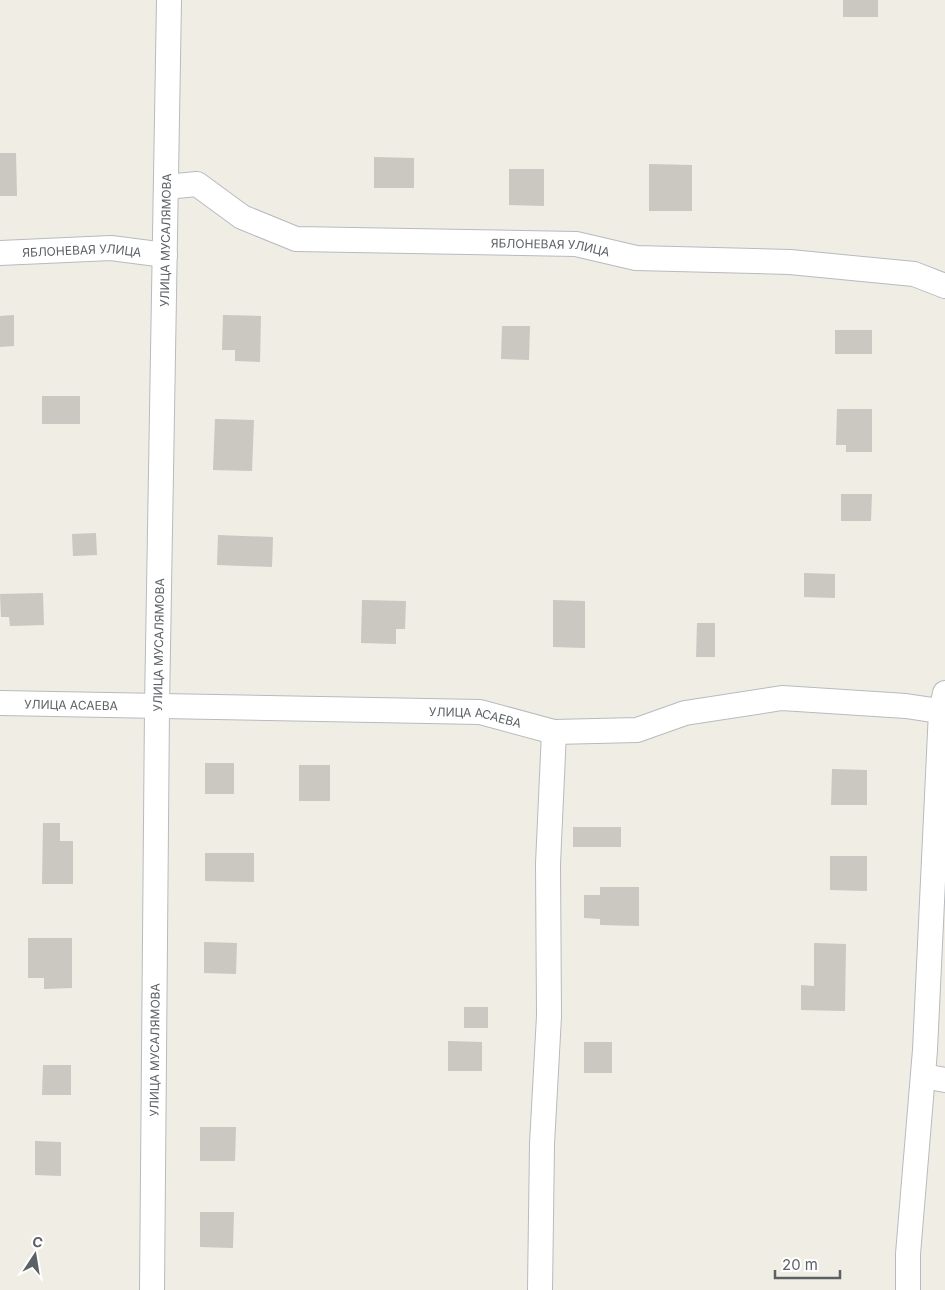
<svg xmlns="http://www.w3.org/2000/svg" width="945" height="1290" viewBox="0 0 945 1290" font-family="Inter,sans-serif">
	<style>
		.building { fill: #cbc7c1 }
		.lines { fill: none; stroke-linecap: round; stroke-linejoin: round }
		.minor-casing { stroke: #b7bbbf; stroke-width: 26 }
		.minor { stroke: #fff; stroke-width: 24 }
		.labels { text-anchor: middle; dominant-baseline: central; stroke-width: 4; stroke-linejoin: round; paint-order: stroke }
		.street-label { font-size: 12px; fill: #5c6166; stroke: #fff }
	</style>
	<rect width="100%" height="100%" fill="#f0ede4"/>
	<!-- building -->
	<g class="building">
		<rect x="843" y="0" width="35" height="17"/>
		<polygon points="0,153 16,153 17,196 0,196"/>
		<polygon points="374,157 414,158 414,188 374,188"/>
		<polygon points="649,164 692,165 692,211 649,211"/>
		<polygon points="509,169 544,169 544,206 509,205"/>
		<polygon points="14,315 14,346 0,347 0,316"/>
		<polygon points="223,315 261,316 260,362 235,361 235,350 222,350"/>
		<polygon points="502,326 530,326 529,360 501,359"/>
		<rect x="835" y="330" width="37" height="24"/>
		<rect x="42" y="396" width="38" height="28"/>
		<polygon points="837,409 872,409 872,452 846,452 846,445 836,445"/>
		<polygon points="215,419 254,420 252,471 213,470"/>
		<polygon points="841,494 872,494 871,521 841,521"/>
		<polygon points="96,533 97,555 73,556 72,534"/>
		<polygon points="218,535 273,537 272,567 217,565"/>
		<polygon points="804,573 835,574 835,598 804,597"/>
		<polygon points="43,593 44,625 10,626 9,617 1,617 0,594"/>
		<polygon points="362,600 406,601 405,629 396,629 396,644 361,643"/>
		<polygon points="553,600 585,601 585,648 553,647"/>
		<polygon points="697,623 715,623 715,657 696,657"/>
		<rect x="205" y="763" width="29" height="31"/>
		<rect x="299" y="765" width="31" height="36"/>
		<polygon points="832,769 867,770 867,805 831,805"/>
		<polygon points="43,823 60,823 60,841 73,841 73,884 42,884"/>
		<rect x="573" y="827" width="48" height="20"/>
		<polygon points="205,853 254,853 254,882 205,881"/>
		<polygon points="830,856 867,856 867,891 830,890"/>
		<polygon points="600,887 639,887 639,926 600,925 600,919 584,918 584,895 600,895"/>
		<polygon points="28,938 72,938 72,988 44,989 44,978 28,978"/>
		<polygon points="204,942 237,943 236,974 204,973"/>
		<polygon points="814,943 846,944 845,1011 801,1010 801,985 814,986"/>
		<rect x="464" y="1007" width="24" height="21"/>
		<polygon points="448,1041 482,1042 482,1071 448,1071"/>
		<rect x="584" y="1042" width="28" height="31"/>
		<polygon points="43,1065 71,1065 71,1095 42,1095"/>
		<polygon points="200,1127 236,1127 235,1161 200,1161"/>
		<polygon points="35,1141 61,1142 61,1176 35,1175"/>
		<polygon points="200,1212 234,1212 233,1248 200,1247"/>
	</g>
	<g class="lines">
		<defs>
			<g id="minor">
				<path id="s1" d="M166,187L197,184L242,217L296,239L576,244L636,258L790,262L914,274L945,286"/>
				<path id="s2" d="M0,253L111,248L165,255"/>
				<path id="s3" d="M0,703L480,712L554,732L637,730L685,713L782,698L906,706L945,712"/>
				<polyline points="923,1076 945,1080"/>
				<path id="s4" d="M152,1290L157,707L169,0"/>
				<polyline points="540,1290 542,1144 549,1016 548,864 554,732"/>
				<polyline points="908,1290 908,1254 925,1050 941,711 945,693"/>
			</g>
		</defs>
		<!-- minor casing -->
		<use href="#minor" class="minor-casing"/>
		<!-- minor -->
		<use href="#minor" class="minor"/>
	</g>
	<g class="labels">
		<!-- street labels -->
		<g class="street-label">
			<text stroke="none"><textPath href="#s4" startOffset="1050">УЛИЦА МУСАЛЯМОВА</textPath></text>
			<text stroke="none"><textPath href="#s1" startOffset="400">ЯБЛОНЕВАЯ УЛИЦА</textPath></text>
			<text stroke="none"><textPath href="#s2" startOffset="82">ЯБЛОНЕВАЯ УЛИЦА</textPath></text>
			<text stroke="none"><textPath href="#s4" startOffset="645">УЛИЦА МУСАЛЯМОВА</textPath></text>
			<text stroke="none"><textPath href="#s3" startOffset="71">УЛИЦА АСАЕВА</textPath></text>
			<text stroke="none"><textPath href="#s3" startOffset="476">УЛИЦА АСАЕВА</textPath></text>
			<text stroke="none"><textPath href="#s4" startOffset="240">УЛИЦА МУСАЛЯМОВА</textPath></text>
		</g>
	</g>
	<!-- north arrow -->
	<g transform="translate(35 1255) rotate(12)" stroke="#ffffff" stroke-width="4" paint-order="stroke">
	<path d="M0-4L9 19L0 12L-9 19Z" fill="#5c6166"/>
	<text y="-8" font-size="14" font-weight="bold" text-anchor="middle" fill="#5c6166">С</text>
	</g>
	<!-- scale -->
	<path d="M775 1270v8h65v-8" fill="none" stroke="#5c6166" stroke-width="2.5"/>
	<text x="782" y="1270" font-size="15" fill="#5c6166" stroke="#ffffff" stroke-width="4" paint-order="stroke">20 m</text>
</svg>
